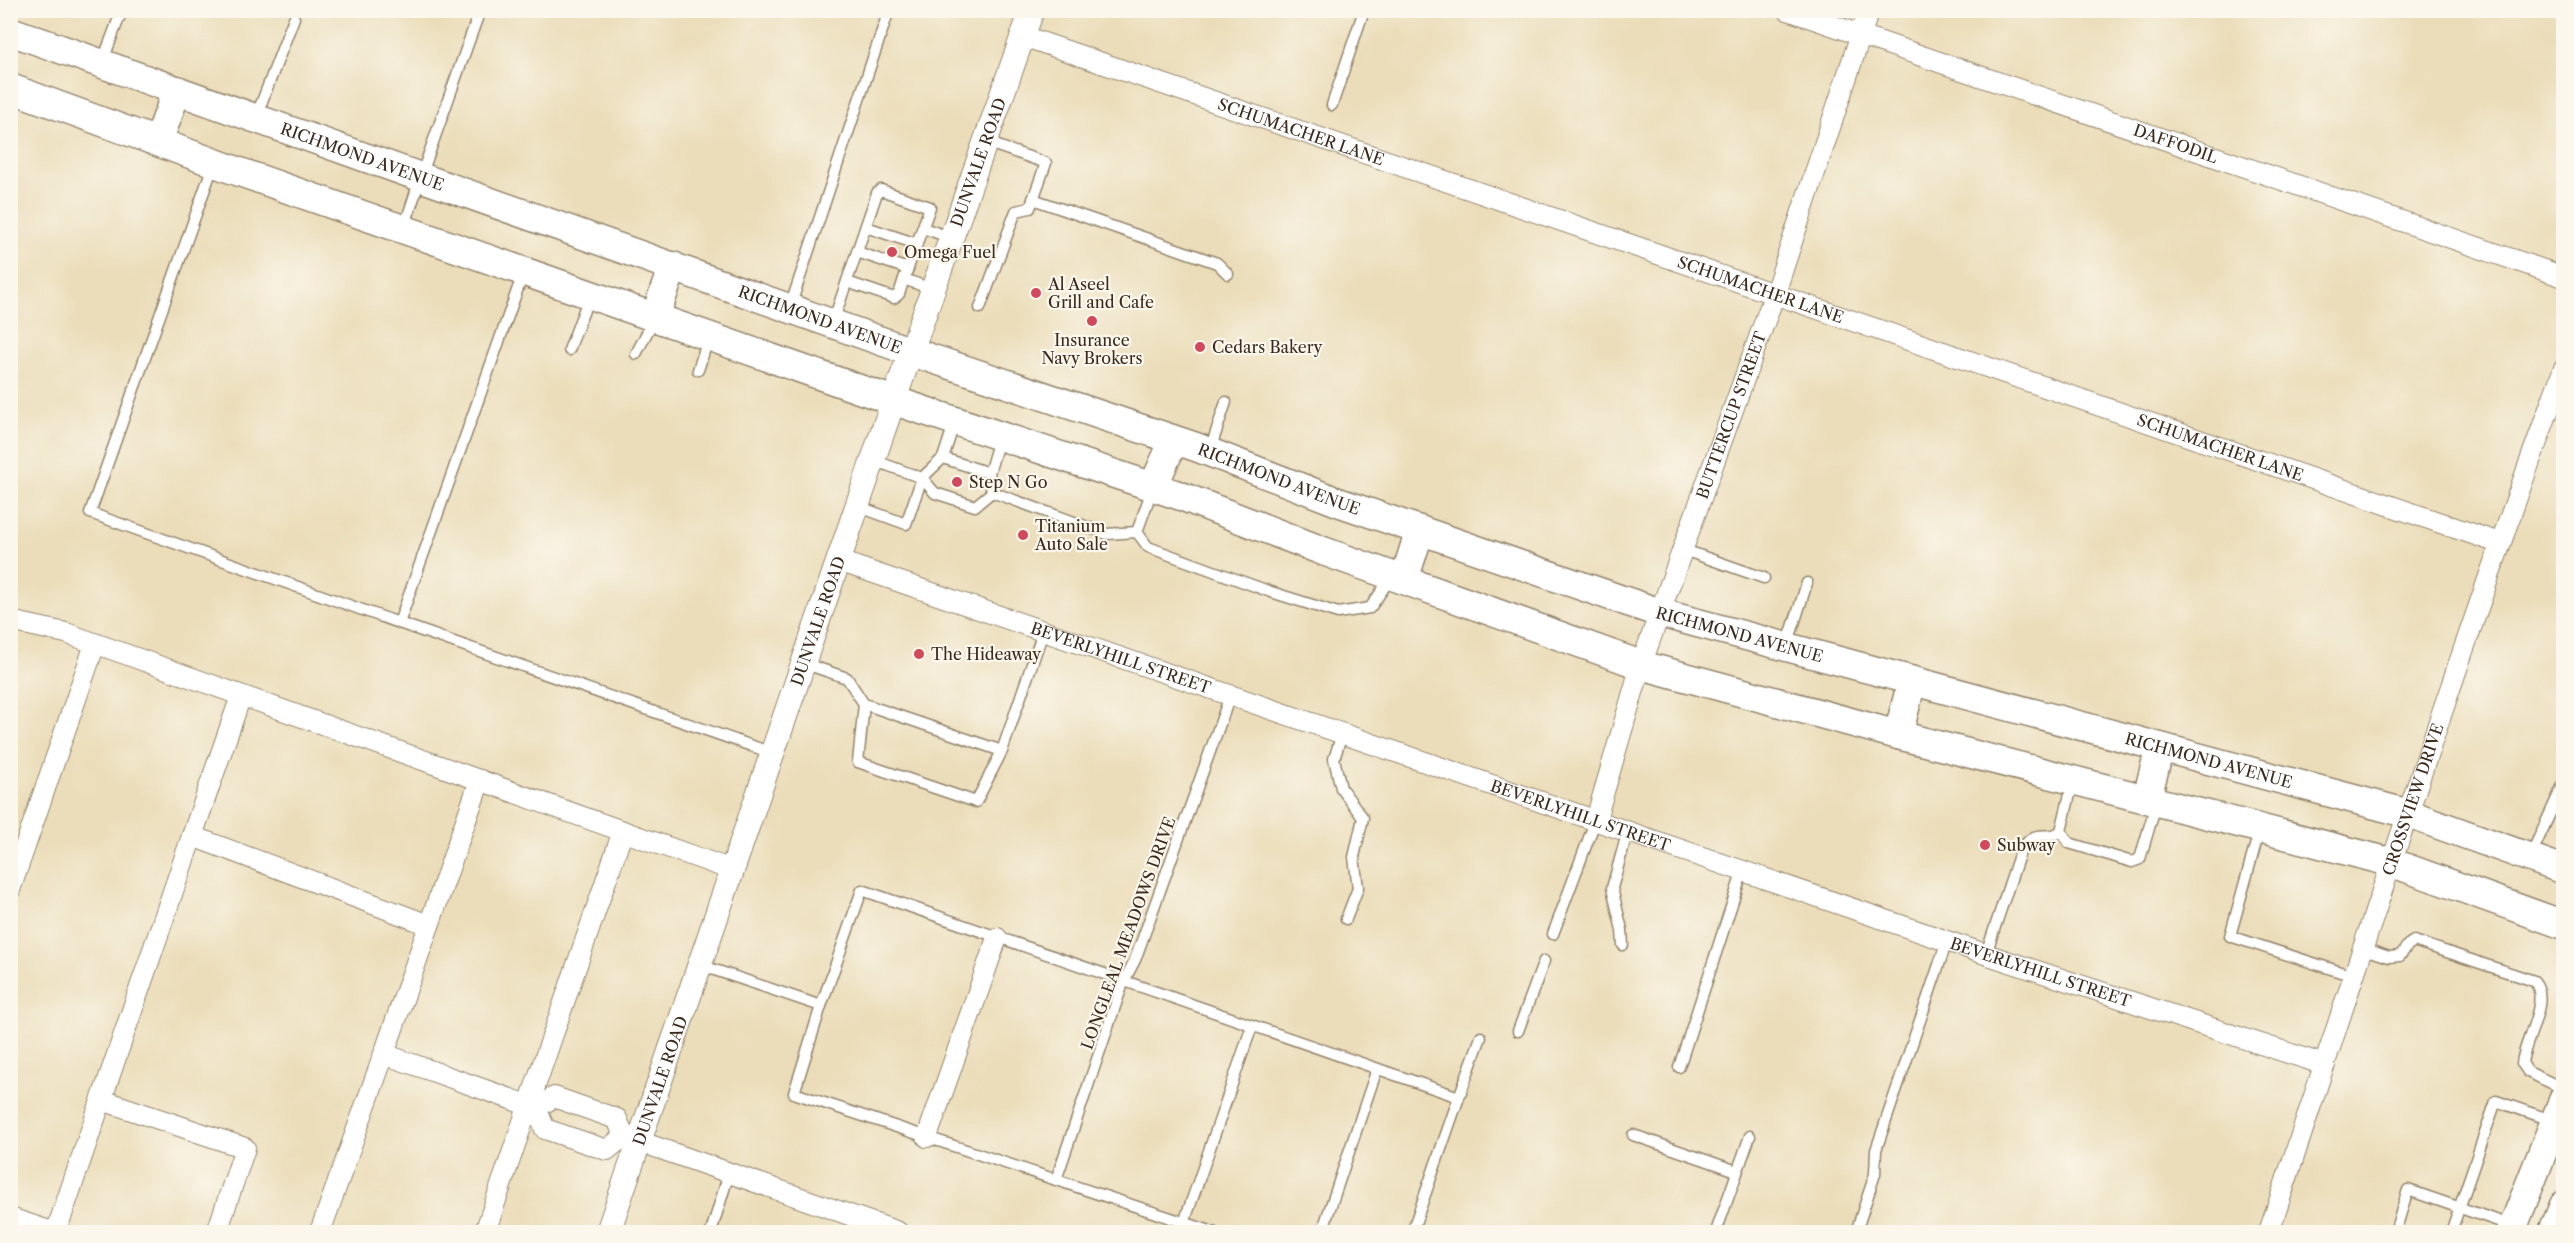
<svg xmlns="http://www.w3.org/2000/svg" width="2574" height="1243" viewBox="0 0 2574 1243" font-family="'Libre Caslon Text',serif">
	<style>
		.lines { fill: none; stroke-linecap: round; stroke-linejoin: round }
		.service-casing { stroke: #93846c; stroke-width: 13 }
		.minor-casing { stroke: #93846c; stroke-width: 22 }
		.tertiary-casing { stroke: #93846c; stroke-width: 26 }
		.secondary-casing { stroke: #93846c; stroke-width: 31 }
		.service { stroke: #fff; stroke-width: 10 }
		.minor { stroke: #fff; stroke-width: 20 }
		.tertiary { stroke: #fff; stroke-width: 24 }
		.secondary { stroke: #fff; stroke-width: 28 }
		.poi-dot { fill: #d1495b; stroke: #fbf7ec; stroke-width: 2 }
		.labels { text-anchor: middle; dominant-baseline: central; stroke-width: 4.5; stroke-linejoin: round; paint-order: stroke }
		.street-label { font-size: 16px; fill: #3b2a1e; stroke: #fbf7ec }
		.poi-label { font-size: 16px; fill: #3b2a1e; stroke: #fbf7ec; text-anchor: start }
	</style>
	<rect width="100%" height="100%" fill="#fbf7ec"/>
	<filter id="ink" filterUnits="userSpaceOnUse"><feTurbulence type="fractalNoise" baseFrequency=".0167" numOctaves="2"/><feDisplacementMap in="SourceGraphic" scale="12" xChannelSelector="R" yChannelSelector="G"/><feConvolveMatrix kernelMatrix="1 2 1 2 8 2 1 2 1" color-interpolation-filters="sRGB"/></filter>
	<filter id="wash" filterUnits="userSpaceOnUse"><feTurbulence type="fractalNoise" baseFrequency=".008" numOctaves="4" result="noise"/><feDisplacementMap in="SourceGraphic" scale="24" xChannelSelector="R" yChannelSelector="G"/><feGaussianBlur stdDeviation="1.35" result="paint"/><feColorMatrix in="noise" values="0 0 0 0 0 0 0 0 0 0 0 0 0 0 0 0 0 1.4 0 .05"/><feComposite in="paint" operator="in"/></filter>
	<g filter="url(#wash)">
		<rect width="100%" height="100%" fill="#ebddb9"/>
	</g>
	<g filter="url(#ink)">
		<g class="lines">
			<defs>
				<g id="service">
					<polyline points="102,63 122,10"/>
					<polyline points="1332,105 1364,10"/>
					<polyline points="256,117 294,18"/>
					<polyline points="214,163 90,513 399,623 524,271"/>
					<polyline points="1033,199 1217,263 1228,274"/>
					<polyline points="866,227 917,244"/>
					<polyline points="404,228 421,176 480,10"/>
					<polyline points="923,228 952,238"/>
					<polyline points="857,252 908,269"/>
					<polyline points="847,282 894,298 899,294 904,279"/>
					<polyline points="790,307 889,10"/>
					<polyline points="980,308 1016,211 1030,208 1046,163 986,142"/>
					<polyline points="833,322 877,193 881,190 930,207 904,279 934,290"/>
					<polyline points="569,350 589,297"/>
					<polyline points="636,354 654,319"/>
					<polyline points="698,370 709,336"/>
					<polyline points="1000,436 989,473 992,492 1107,534 1137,532"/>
					<polyline points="1210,450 1226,402"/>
					<polyline points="943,458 955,421"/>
					<polyline points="989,473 943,458 922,478 935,493 975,506 992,492"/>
					<polyline points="1153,487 1137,532 1148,547 1271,592 1338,613 1370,608 1392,576"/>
					<polyline points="857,506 906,524 922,478 873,460"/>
					<polyline points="1684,550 1764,578"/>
					<polyline points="399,623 772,753"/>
					<polyline points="1787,646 1807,583"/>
					<polyline points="803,663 847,678 864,704 1002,751 1043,632"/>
					<polyline points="864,704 858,762 976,802 1002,751"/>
					<polyline points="1342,734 1334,759 1341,788 1363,818 1354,857 1358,888 1346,919"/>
					<polyline points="2260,828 2230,936 2353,976"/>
					<polyline points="2061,831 2069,843 2132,862 2140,859 2156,804"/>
					<polyline points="2530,857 2564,783"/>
					<polyline points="1553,934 1596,819"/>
					<polyline points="1623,945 1622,930 1612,888 1628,830"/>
					<path d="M2362,948L2389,957L2400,956L2408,945L2414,941L2534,981C2551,1000 2524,1041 2522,1063L2528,1072L2564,1089"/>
					<path d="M1986,954L2020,852C2037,824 2045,843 2061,831L2073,782"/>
					<polyline points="700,965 821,1006"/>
					<polyline points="1518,1031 1544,961"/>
					<polyline points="1679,1067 1743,870"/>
					<polyline points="1459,1097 1481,1037"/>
					<polyline points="1633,1135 1737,1171"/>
					<polyline points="1056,1180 1123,983 1135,960 1230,696"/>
					<polyline points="1184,1223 1252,1026"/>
					<polyline points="711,1232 729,1173"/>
					<polyline points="1213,1232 794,1093 821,1006 862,890 1459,1097 1412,1232"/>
					<polyline points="1322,1232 1377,1069"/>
					<polyline points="1716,1232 1750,1136"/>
					<polyline points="1856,1232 1875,1174 1876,1150 1947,941"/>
					<polyline points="2395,1232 2408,1190 2513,1226"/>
					<polyline points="2451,1232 2496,1101 2554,1121"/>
				</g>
				<g id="minor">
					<path id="s1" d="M1788,10L2564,277"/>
					<path id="s2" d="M1023,36L2499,543"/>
					<path id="s3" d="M839,561L1973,950L2325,1065"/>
					<polyline points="10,621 66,633 732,870"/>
					<polyline points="241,696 192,836 429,925"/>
					<path id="s4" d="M1596,819L1641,665L1775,293L1869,10"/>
					<polyline points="10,890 95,644"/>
					<polyline points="384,1054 480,780"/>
					<polyline points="102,1100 245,1148 217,1232"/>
					<polyline points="536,1108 554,1097 617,1119 624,1136 898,1232"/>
					<polyline points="927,1137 997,938"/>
					<polyline points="10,1218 52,1232"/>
					<polyline points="56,1232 192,836"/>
					<polyline points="320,1232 384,1054 536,1108 545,1129 607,1150 624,1136"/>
					<polyline points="485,1232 623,831"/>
					<path id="s5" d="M2269,1232C2365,943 2458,654 2564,368"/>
				</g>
				<g id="tertiary">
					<path id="s6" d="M608,1232L885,425L1032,10"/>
				</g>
				<g id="secondary">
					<path id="s7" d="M10,31L912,352L1196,447L1338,502L1660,613L2406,813L2564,870"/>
					<polyline points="10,88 234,170 862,390 1181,496 1323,551 1641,665 1898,735 2390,862 2564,925"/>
					<polyline points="158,142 177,90"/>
					<polyline points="655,317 673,266"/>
					<polyline points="1153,487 1174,440"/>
					<polyline points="1404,580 1420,530"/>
					<polyline points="1898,735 1912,681"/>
					<polyline points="2147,798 2160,747"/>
					<polyline points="2511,1232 2564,1098"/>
					<polyline points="2553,1232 2564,1205"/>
				</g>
			</defs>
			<!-- service casing -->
			<use href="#service" class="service-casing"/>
			<!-- minor casing -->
			<use href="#minor" class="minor-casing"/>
			<!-- tertiary casing -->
			<use href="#tertiary" class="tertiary-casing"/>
			<!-- secondary casing -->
			<use href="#secondary" class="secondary-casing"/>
			<!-- service -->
			<use href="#service" class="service"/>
			<!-- minor -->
			<use href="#minor" class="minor"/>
			<!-- tertiary -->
			<use href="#tertiary" class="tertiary"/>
			<!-- secondary -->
			<use href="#secondary" class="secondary"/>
		</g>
	</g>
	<!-- markers -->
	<g class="poi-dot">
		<circle cx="892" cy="252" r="6"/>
		<circle cx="1036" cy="293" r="6"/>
		<circle cx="1092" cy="321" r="6"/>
		<circle cx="1200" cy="347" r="6"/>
		<circle cx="957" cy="482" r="6"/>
		<circle cx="1023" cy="535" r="6"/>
		<circle cx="919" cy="654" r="6"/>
		<circle cx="1985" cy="845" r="6"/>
	</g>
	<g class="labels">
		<!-- street labels -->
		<g class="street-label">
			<text stroke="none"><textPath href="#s2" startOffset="294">SCHUMACHER LANE</textPath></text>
			<text stroke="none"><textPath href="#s1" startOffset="410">DAFFODIL</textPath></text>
			<text stroke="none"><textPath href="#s7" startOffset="374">RICHMOND AVENUE</textPath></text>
			<text stroke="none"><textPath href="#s6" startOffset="1132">DUNVALE ROAD</textPath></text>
			<text stroke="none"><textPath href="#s2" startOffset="780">SCHUMACHER LANE</textPath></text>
			<text stroke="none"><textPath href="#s7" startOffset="860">RICHMOND AVENUE</textPath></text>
			<text stroke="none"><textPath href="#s4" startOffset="426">BUTTERCUP STREET</textPath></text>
			<text stroke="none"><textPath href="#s2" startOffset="1266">SCHUMACHER LANE</textPath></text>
			<text stroke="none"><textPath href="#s7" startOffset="1346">RICHMOND AVENUE</textPath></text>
			<text stroke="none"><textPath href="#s6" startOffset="646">DUNVALE ROAD</textPath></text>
			<text stroke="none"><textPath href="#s7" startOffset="1832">RICHMOND AVENUE</textPath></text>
			<text stroke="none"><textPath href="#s3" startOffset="298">BEVERLYHILL STREET</textPath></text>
			<text stroke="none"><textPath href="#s7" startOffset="2318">RICHMOND AVENUE</textPath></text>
			<text stroke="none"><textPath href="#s5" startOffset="456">CROSSVIEW DRIVE</textPath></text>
			<text stroke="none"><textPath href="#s3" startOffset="784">BEVERLYHILL STREET</textPath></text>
			<text transform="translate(1128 933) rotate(-70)">LONGLEAL MEADOWS DRIVE</text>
			<text stroke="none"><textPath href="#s3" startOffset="1270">BEVERLYHILL STREET</textPath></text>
			<text stroke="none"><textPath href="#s6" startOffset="160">DUNVALE ROAD</textPath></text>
		</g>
		<!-- poi labels -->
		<g class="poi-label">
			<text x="904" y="252">Omega Fuel</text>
			<text x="1048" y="284">Al Aseel<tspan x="1048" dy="18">Grill and Cafe</tspan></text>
			<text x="1092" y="340" text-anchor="middle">Insurance<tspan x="1092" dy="18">Navy Brokers</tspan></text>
			<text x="1212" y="347">Cedars Bakery</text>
			<text x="969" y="482">Step N Go</text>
			<text x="1035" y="526">Titanium<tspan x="1035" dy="18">Auto Sale</tspan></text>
			<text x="931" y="654">The Hideaway</text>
			<text x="1997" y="845">Subway</text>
		</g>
	</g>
	<!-- margin -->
	<rect width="2574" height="1243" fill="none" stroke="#fbf7ec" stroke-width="36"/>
</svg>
